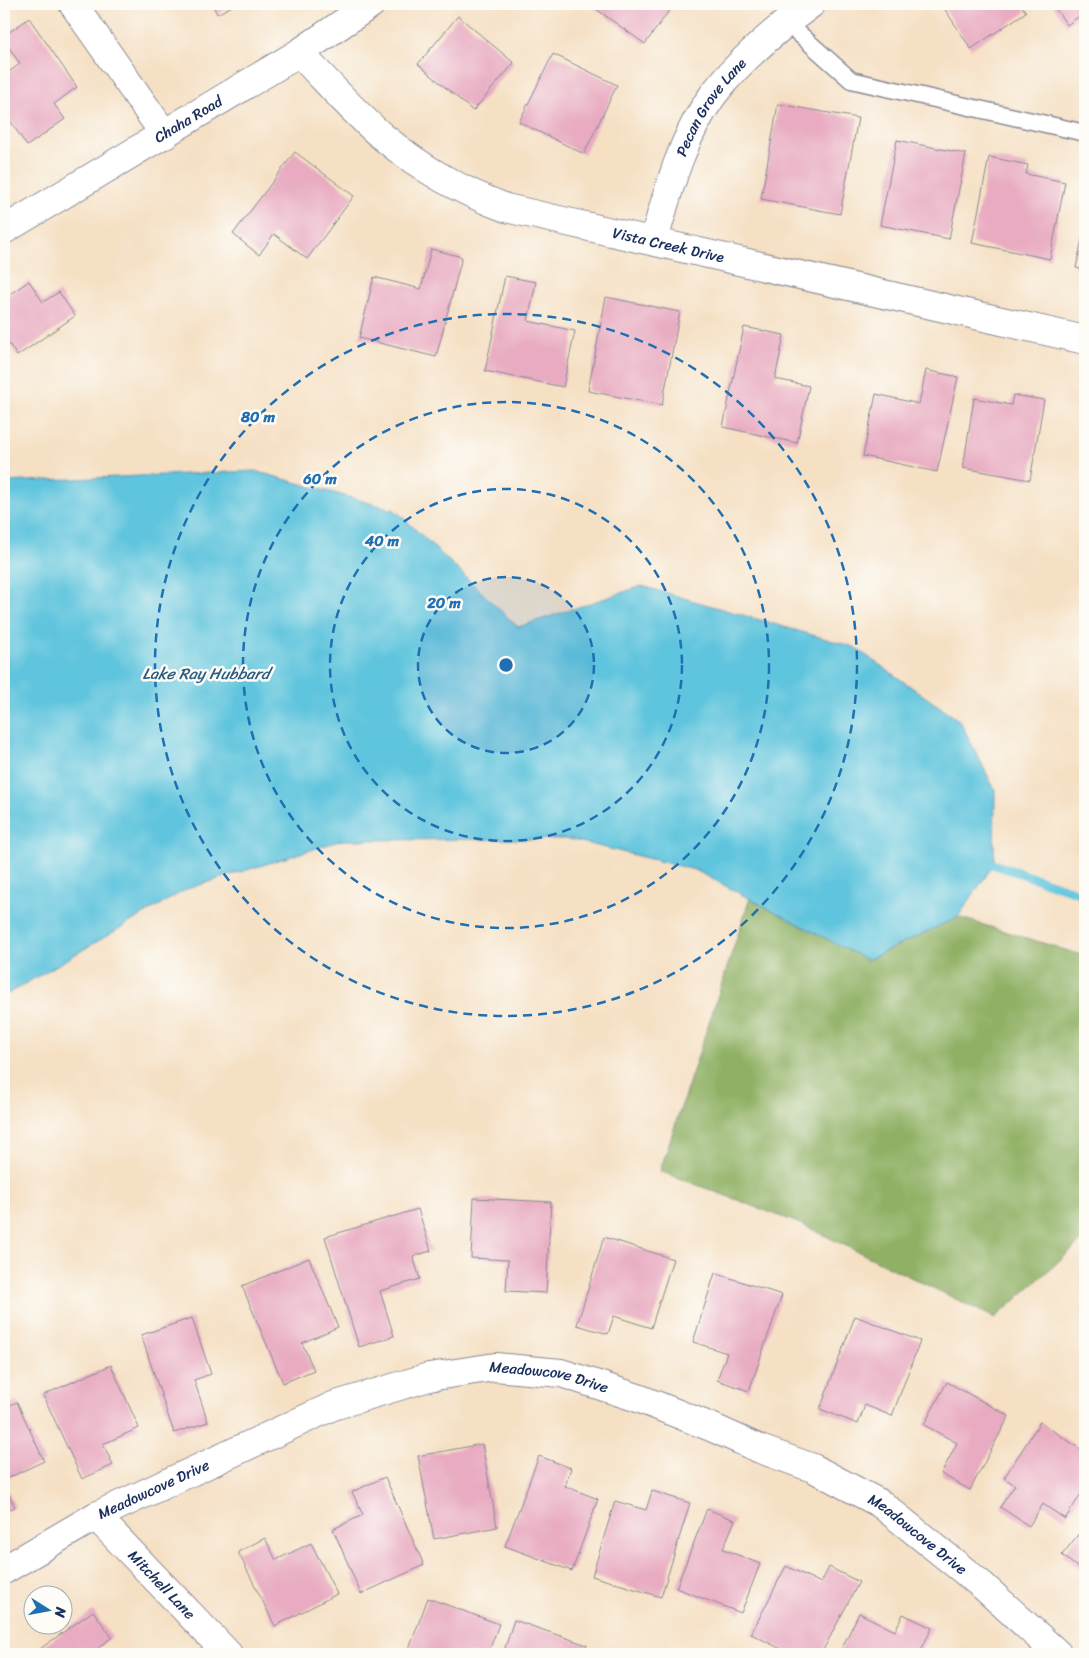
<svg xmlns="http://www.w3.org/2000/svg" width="1089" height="1658" viewBox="0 0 1089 1658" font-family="Sriracha,sans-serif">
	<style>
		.forest { fill: #90b165; stroke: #567062 }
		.water { fill: #5fc4dd; stroke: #3d7a9e }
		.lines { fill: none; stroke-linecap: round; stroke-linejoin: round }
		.stream { stroke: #5fc4dd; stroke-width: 9 }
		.building { fill: #e8abc1 }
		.service-casing { stroke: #888891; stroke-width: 19 }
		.minor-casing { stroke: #888891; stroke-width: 30 }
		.tertiary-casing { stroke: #888891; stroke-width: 30 }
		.service { stroke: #fff; stroke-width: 16 }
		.minor { stroke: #fff; stroke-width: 28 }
		.tertiary { stroke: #fff; stroke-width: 28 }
		.ring { fill: none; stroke: #1f6fb2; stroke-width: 2.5; stroke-dasharray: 9 6 }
		.labels { text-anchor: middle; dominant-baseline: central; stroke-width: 5; stroke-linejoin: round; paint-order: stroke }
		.street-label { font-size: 15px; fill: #1b2f5e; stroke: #fdfcf7 }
		.water-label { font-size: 16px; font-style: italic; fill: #2f5c84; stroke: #fdfcf7 }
		.centre { fill: #1f6fb2; stroke: #fdfcf7; stroke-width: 2.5 }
		.ring-label { font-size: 15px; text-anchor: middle; font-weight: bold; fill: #1f6fb2; stroke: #fdfcf7; stroke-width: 5; stroke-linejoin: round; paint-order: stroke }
	</style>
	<rect width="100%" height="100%" fill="#fdfcf7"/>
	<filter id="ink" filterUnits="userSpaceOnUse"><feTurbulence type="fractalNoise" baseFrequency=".02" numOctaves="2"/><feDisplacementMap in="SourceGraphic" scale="10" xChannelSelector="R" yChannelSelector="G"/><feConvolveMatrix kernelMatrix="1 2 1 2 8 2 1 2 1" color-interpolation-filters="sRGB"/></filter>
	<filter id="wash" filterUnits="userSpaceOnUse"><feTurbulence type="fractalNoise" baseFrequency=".0096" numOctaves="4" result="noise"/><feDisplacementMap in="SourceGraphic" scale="20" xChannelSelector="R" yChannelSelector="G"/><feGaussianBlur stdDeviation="1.12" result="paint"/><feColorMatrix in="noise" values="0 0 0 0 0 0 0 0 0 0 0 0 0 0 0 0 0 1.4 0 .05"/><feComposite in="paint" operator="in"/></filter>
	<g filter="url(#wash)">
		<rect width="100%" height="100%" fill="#f5e0c4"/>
		<!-- forest -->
		<polygon class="forest" points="750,898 867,960 958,917 1085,956 1085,1238 995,1318 801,1224 660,1171"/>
		<!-- water -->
		<polygon class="water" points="255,471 395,510 518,627 642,586 854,647 960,721 995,790 994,864 958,917 867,960 695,870 569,839 342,840 187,889 4,996 4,482"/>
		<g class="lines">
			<!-- stream -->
			<polyline class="stream" points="984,861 1085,895"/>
		</g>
		<g id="blocks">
			<!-- building -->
			<g class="building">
				<polygon points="212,4 236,4 217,14"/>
				<polygon points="589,4 674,4 645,44"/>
				<polygon points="944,4 1020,4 1026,12 971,49 942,5"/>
				<polygon points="1052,4 1085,4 1085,12 1067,25"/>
				<polygon points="458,16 514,63 473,111 418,64"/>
				<polygon points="29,18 77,87 54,104 65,119 27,146 4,112 4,75 20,64 4,40 4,36"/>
				<polygon points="553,54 617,85 584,154 519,122"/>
				<polygon points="778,104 858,118 840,214 761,199"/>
				<polygon points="897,140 966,154 949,239 880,225"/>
				<polygon points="295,152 354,196 307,259 274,234 259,255 233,234"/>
				<polygon points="989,157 1028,165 1026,174 1065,182 1050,259 972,243"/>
				<polygon points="1084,230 1085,230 1085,270 1076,268"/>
				<polygon points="431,249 462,257 436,357 359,338 374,277 421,289"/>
				<polygon points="505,276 536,282 528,321 575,331 563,387 485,371"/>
				<polygon points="29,281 43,302 59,292 75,316 17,356 4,336 4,298"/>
				<polygon points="606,297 680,312 662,405 588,391"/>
				<polygon points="744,327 784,335 775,379 809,386 797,443 723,427"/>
				<polygon points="926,370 958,377 937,472 863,456 876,394 919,404"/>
				<polygon points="1013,395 1044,400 1030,480 963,468 974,398 1011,405"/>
				<polygon points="474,1198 551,1202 546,1293 506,1291 508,1260 471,1258"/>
				<polygon points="418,1209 431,1251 413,1256 420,1279 380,1291 394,1336 359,1347 325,1237"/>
				<polygon points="604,1237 673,1259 651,1328 614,1316 608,1334 577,1325"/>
				<polygon points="309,1258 338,1327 302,1343 314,1370 283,1383 242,1286"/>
				<polygon points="715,1273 782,1295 749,1391 717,1380 727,1353 693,1342"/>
				<polygon points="855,1316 920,1341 892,1416 865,1405 858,1424 820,1409"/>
				<polygon points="192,1318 211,1374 194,1380 208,1422 174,1433 141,1335"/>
				<polygon points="111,1365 139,1428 103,1444 113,1465 82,1479 43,1395"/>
				<polygon points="947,1382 1009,1416 970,1490 941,1474 957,1443 924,1425"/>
				<polygon points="17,1402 44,1461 4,1480 4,1408"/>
				<polygon points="1040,1422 1085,1452 1085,1488 1065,1519 1043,1504 1029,1526 1000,1507 1015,1485 1004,1478"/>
				<polygon points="482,1444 497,1527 434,1539 418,1456"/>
				<polygon points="539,1456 571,1468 565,1486 598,1499 572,1571 505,1546"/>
				<polygon points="385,1477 424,1565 361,1594 333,1529 363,1515 352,1492"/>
				<polygon points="4,1483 15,1507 4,1512"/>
				<polygon points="652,1491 690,1503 661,1597 592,1576 615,1501 646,1510"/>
				<polygon points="707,1509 735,1520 723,1549 760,1564 741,1613 676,1588"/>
				<polygon points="1085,1526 1085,1569 1083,1572 1062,1555"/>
				<polygon points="265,1538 276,1560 311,1543 337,1594 275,1626 238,1552"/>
				<polygon points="786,1566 821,1583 829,1567 859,1582 821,1654 791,1654 751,1634"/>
				<polygon points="428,1598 499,1624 488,1654 407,1654"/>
				<polygon points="93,1611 112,1637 91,1654 33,1654"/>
				<polygon points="859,1613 895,1631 903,1614 932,1628 919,1654 839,1654"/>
				<polygon points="514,1620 587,1645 584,1654 503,1654"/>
				<polygon points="963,1648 971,1654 958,1654"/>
			</g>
		</g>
	</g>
	<g filter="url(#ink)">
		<use href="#blocks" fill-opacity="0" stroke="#888891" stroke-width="1"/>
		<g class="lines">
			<defs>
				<polyline id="service" points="786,22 851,80 1085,133"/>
				<g id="minor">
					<polyline points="73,4 165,135"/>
					<path id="s1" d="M299,53C327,81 353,112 383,137C422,169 459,190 506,208L1085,340"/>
					<path id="s2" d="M654,240C668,191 682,137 713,95C738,62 778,28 811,4"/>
					<path id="s3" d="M96,1516L228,1654"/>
					<path id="s4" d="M4,1570L96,1516L333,1406L429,1377L495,1367L561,1373L638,1398L711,1427L760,1449L813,1468L881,1504L983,1586L1058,1654"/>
				</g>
				<g id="tertiary">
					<path id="s5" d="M4,230L299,53L371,4"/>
				</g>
			</defs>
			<!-- service casing -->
			<use href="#service" class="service-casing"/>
			<!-- minor casing -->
			<use href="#minor" class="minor-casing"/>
			<!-- tertiary casing -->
			<use href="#tertiary" class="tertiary-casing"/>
			<!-- service -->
			<use href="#service" class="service"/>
			<!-- minor -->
			<use href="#minor" class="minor"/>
			<!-- tertiary -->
			<use href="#tertiary" class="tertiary"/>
		</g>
	</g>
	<!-- distance rings -->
	<circle cx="506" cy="665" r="88" fill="#1f6fb2" fill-opacity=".12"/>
	<g class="ring">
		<circle cx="506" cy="665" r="88"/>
		<circle cx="506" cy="665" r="176"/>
		<circle cx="506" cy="665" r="263"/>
		<circle cx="506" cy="665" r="351"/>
	</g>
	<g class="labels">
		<!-- street labels -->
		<g class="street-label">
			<text stroke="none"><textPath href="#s2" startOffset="146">Pecan Grove Lane</textPath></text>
			<text stroke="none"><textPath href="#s5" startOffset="215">Chaha Road</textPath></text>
			<text stroke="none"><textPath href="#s1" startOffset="428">Vista Creek Drive</textPath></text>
			<text stroke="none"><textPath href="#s4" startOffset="590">Meadowcove Drive</textPath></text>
			<text stroke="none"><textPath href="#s4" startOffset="170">Meadowcove Drive</textPath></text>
			<text stroke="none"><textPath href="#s4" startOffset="995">Meadowcove Drive</textPath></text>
			<text stroke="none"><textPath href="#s3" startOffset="95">Mitchell Lane</textPath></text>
		</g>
		<!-- water labels -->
		<g class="water-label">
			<text x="206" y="673">Lake Ray Hubbard</text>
		</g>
	</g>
	<circle cx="506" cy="665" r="8" class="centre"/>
	<g class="ring-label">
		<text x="258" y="422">80 m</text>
		<text x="320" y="484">60 m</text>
		<text x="382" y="546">40 m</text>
		<text x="444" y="608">20 m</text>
	</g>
	<!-- margin -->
	<rect width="1089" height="1658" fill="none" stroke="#fdfcf7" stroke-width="20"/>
	<!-- north arrow -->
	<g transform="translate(48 1610) rotate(101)"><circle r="24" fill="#fdfcf7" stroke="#a3aaba"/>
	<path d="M0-4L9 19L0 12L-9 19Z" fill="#1f6fb2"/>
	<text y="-8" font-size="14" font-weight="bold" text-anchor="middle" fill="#1b2f5e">N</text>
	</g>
</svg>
